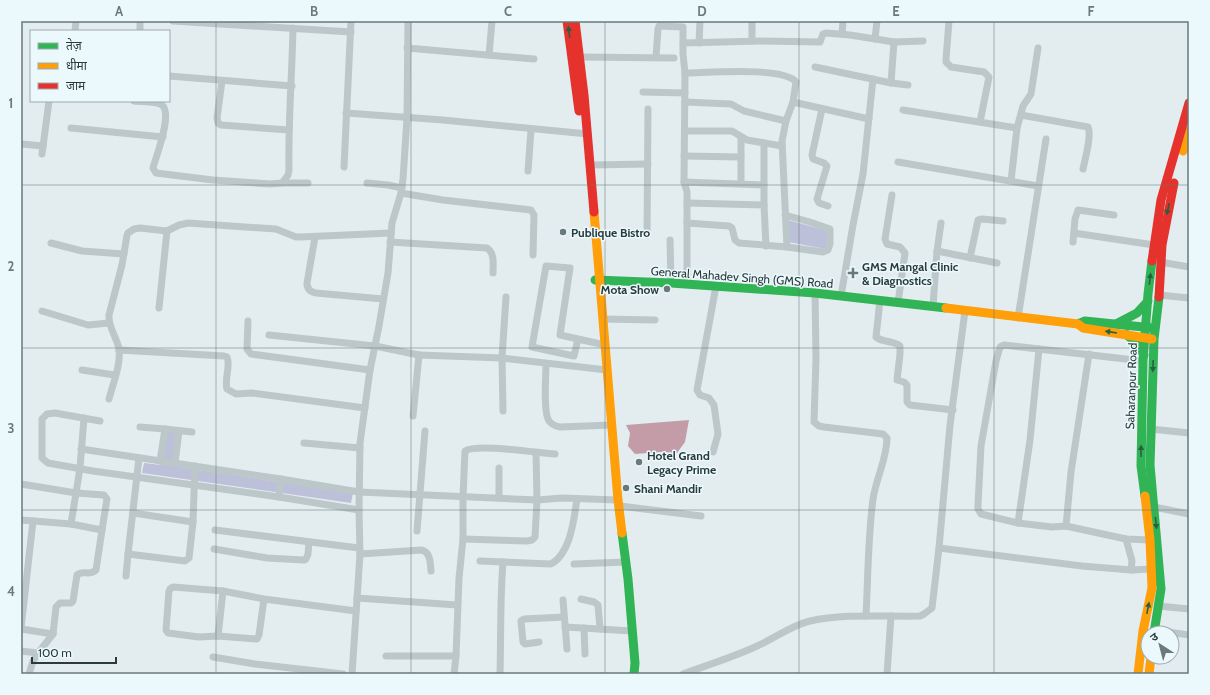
<svg xmlns="http://www.w3.org/2000/svg" width="1210" height="695" viewBox="0 0 1210 695" font-family="Cabin,'Noto Sans Devanagari',sans-serif">
	<style>
		.green { fill: #bcc0d9 }
		.water { fill: #c39ca8 }
		.lines { fill: none; stroke-linecap: round; stroke-linejoin: round }
		.street { stroke: #bcc7c9; stroke-width: 7 }
		.fast { stroke: #30b455; stroke-width: 9 }
		.slow { stroke: #ff9f0a; stroke-width: 9 }
		.jam { stroke: #e5322d; stroke-width: 9 }
		.oneway { fill: #2b5f43 }
		.grid { fill: none; stroke: #6a797a; stroke-width: 1; stroke-opacity: 0.55 }
		.poi-dot { fill: #6a797a; stroke: #ebf8fc; stroke-width: 1.5 }
		.labels { text-anchor: middle; dominant-baseline: central; stroke-width: 3; stroke-linejoin: round; paint-order: stroke }
		.poi-label { font-size: 12px; font-weight: bold; fill: #293b3b; stroke: #ebf8fc; text-anchor: start }
		.street-label { font-size: 12px; fill: #293b3b; stroke: #ebf8fc }
		.neatline { fill: none; stroke: #6a797a; stroke-width: 1.5 }
		.grid-label { font-size: 13px; text-anchor: middle; font-weight: bold; fill: #6a797a }
	</style>
	<rect width="100%" height="100%" fill="#e3edf0"/>
	<!-- green -->
	<g class="green">
		<polygon points="788,220 828,231 826,249 788,242"/>
		<polygon points="167,433 177,433 173,466 353,493 351,503 142,473 144,463 161,465"/>
	</g>
	<!-- water -->
	<polygon class="water" points="689,420 685,442 677,453 662,452 635,454 628,446 630,433 626,425"/>
	<g class="lines">
		<!-- street -->
		<g class="street">
			<polyline points="173,21 351,32"/>
			<polyline points="949,21 946,59 946,62 951,67 984,72 989,77 980,122"/>
			<polyline points="75,31 76,21"/>
			<polyline points="140,31 140,21"/>
			<polyline points="842,34 843,21"/>
			<polyline points="875,39 877,21"/>
			<polyline points="752,41 752,21"/>
			<polyline points="683,43 761,41 820,42 823,34 826,33 850,35 894,42 923,41"/>
			<polyline points="699,43 700,21"/>
			<polyline points="407,48 534,59"/>
			<polyline points="489,55 492,21"/>
			<polyline points="579,57 674,58"/>
			<polyline points="656,57 658,29 659,26 683,27 683,54 685,73 684,182 687,192 687,284"/>
			<polyline points="815,67 891,83 908,85"/>
			<path d="M685,73C706,73 784,66 796,82L793,102L786,121L782,141L787,247L823,252L828,250L830,244V229L810,222L785,215"/>
			<polyline points="169,76 292,86"/>
			<polyline points="222,81 217,118 218,123 221,125 289,130"/>
			<polyline points="891,83 894,42"/>
			<polyline points="643,92 685,93"/>
			<path d="M134,101C141,102 157,101 162,105C173,114 156,156 153,168L156,173L213,180L270,184L282,183L288,175L289,170C288,123 292,76 293,28"/>
			<polyline points="685,102 731,104 744,111 786,121"/>
			<polyline points="793,102 869,119"/>
			<polyline points="822,109 812,155 813,159 824,163 827,166 817,199 819,203 828,206"/>
			<polyline points="903,110 1017,128"/>
			<polyline points="346,113 443,120 588,134"/>
			<path d="M1021,115L1088,127C1092,135 1085,159 1083,169"/>
			<polyline points="71,128 163,137"/>
			<polyline points="685,131 732,131 747,140 782,146"/>
			<polyline points="764,143 764,205 766,246"/>
			<polyline points="21,144 43,146"/>
			<polyline points="42,154 49,101"/>
			<polyline points="684,156 741,157"/>
			<polyline points="898,162 1038,186"/>
			<polyline points="590,165 648,164"/>
			<polyline points="344,167 351,21"/>
			<polyline points="528,171 531,130"/>
			<polyline points="1011,181 1017,128 1023,106 1031,94 1038,48"/>
			<polyline points="684,182 764,185"/>
			<polyline points="282,183 308,183"/>
			<polyline points="367,183 388,185 402,188"/>
			<polyline points="741,184 741,138"/>
			<polyline points="401,193 443,200 531,210 534,215 533,255"/>
			<polyline points="892,195 885,239 887,244 900,247 905,253 898,303"/>
			<polyline points="687,203 764,205"/>
			<polyline points="687,223 729,226 732,228 735,240 739,243 787,247"/>
			<polyline points="1074,233 1154,245"/>
			<polyline points="647,235 648,109"/>
			<path d="M315,237L307,283C307,289 310,292 316,293L383,299"/>
			<polyline points="670,240 671,283"/>
			<path d="M390,242L487,248C495,253 493,265 493,273"/>
			<polyline points="1073,242 1075,219 1078,210 1114,215"/>
			<polyline points="51,243 82,251 124,254"/>
			<polyline points="937,251 997,263"/>
			<polyline points="970,258 978,220 982,219 1003,221"/>
			<polyline points="1160,262 1189,267"/>
			<path d="M815,293L816,359L814,422L819,426L824,427L883,434L887,438C887,459 876,478 873,499C868,537 868,577 866,616"/>
			<polyline points="1159,295 1189,298"/>
			<polyline points="841,296 853,225 863,174 873,79"/>
			<path d="M880,300L876,337C883,343 893,340 900,346V354L897,380L904,382L907,385V402L910,405L953,410"/>
			<polyline points="933,306 937,251 941,223"/>
			<polyline points="159,308 167,231"/>
			<polyline points="42,311 88,325 109,323"/>
			<polyline points="1018,318 1046,139"/>
			<polyline points="603,319 655,320"/>
			<polyline points="248,321 247,349 251,354 370,370"/>
			<polyline points="269,335 375,346 419,355"/>
			<polyline points="578,339 574,356 532,347 546,266 570,268 560,335 605,345"/>
			<path d="M119,350L224,356L227,357C231,367 224,378 227,389L236,394L252,393L365,408"/>
			<polyline points="1143,361 1004,345 1000,347 996,361 981,446 978,505 978,509 981,514 1018,523 1052,527 1066,526 1126,539 1150,540"/>
			<path d="M546,364C546,375 543,413 549,421C552,425 555,426 560,427L612,425"/>
			<polyline points="82,370 115,375"/>
			<path d="M109,399C113,383 121,365 119,349C117,338 108,327 109,315L122,265L127,235L128,233L134,229L140,228L167,231L179,225L188,223L276,229L296,237H300L391,233"/>
			<polyline points="503,411 502,358 506,297"/>
			<polyline points="413,416 419,355 502,358 607,370"/>
			<polyline points="100,421 55,413 47,414 42,419 42,458 48,463 93,471 279,497 359,510"/>
			<polyline points="140,427 165,429"/>
			<polyline points="1151,429 1189,433"/>
			<polyline points="304,443 360,448"/>
			<polyline points="81,449 281,479 359,492 537,500 562,498 618,500"/>
			<polyline points="713,452 718,434 714,405 709,398 700,395 697,390 716,286"/>
			<polyline points="139,458 128,554 185,561 189,558 193,522 195,466"/>
			<polyline points="160,461 165,429 192,432"/>
			<polyline points="175,463 179,431"/>
			<polyline points="499,468 499,498"/>
			<polyline points="21,484 76,493 104,495 107,499 102,530"/>
			<polyline points="279,497 281,479"/>
			<polyline points="620,506 701,516"/>
			<polyline points="1154,507 1189,514"/>
			<polyline points="133,513 193,522"/>
			<polyline points="21,520 71,524 80,468 84,418"/>
			<polyline points="1018,523 1030,440 1039,349"/>
			<polyline points="1066,526 1071,472 1089,354"/>
			<polyline points="215,530 359,548"/>
			<polyline points="417,531 425,431"/>
			<polyline points="463,539 527,541 532,540 535,537 537,500 536,453"/>
			<polyline points="1126,539 1132,561 1131,570"/>
			<polyline points="939,548 1082,566 1131,570 1152,569"/>
			<polyline points="214,549 267,558 304,560 306,559 308,554 309,542"/>
			<path d="M360,554L422,550C431,553 430,563 431,571"/>
			<path d="M480,561L551,564C571,553 574,518 577,499"/>
			<polyline points="574,564 626,562"/>
			<polyline points="126,576 128,554"/>
			<polyline points="357,598 457,605"/>
			<polyline points="264,599 259,635 257,639 218,636 199,637 168,633 166,630 169,591 170,589 173,587 223,591 264,599 356,611"/>
			<polyline points="581,599 594,602 598,605 600,629"/>
			<polyline points="563,600 567,649"/>
			<polyline points="1158,606 1189,609"/>
			<polyline points="565,627 632,631"/>
			<polyline points="21,628 33,521"/>
			<polyline points="584,628 585,654"/>
			<path d="M21,629L53,634L56,607L60,603H71L73,601L77,575C83,570 90,576 96,570L102,530L71,524"/>
			<polyline points="1154,630 1189,635"/>
			<polyline points="218,636 223,591"/>
			<polyline points="539,642 525,644 523,642 521,621 524,619 564,617"/>
			<polyline points="21,651 38,653"/>
			<polyline points="386,656 456,656"/>
			<polyline points="213,657 255,664 343,674"/>
			<polyline points="29,674 33,661 38,653 53,634"/>
			<polyline points="352,674 360,554 359,510 360,443 370,370 379,326 388,273 392,223 401,193 403,179 407,118 408,21"/>
			<path d="M454,674L456,656L459,578L463,539V497L465,451C476,443 539,453 555,454"/>
			<path d="M500,674C501,637 500,599 503,562"/>
			<path d="M683,674C707,665 734,657 757,646C775,638 790,626 810,621C845,613 884,617 920,616L924,614L932,608L939,548L950,425L965,311"/>
			<polyline points="887,674 891,616"/>
		</g>
		<!-- fast -->
		<g class="fast">
			<polyline points="595,280 671,283 815,293 946,308"/>
			<polyline points="1078,324 1085,321 1153,328"/>
			<polyline points="1116,324 1137,313 1148,301"/>
			<polyline points="1126,334 1138,345 1144,355"/>
			<polyline points="1145,496 1141,466 1143,361 1148,294 1152,261"/>
			<polyline points="622,533 628,579 635,663 634,674"/>
			<polyline points="1154,633 1161,589 1150,465 1154,339 1159,297"/>
		</g>
		<!-- slow -->
		<g class="slow">
			<polyline points="1183,151 1189,131"/>
			<polyline points="594,212 618,500 622,533"/>
			<polyline points="946,308 1078,324 1083,328 1152,339"/>
			<polyline points="1138,674 1143,631 1152,588 1150,540 1145,496"/>
			<polyline points="1149,674 1151,657"/>
		</g>
		<!-- jam -->
		<g class="jam">
			<polyline points="567,21 579,111"/>
			<polyline points="575,21 584,95 594,212"/>
			<polyline points="1152,261 1161,200 1189,103"/>
			<polyline points="1159,297 1162,245 1174,183"/>
		</g>
	</g>
	<!-- one-way arrows -->
	<defs><path id="oneway-solid" d="M-6-.8H1V-3.2L6.5 0L1 3.2V.8H-6Z"/></defs>
	<g class="oneway">
		<use href="#oneway-solid" transform="translate(569 32) rotate(-97)"/>
		<use href="#oneway-solid" transform="translate(1168 209) rotate(102)"/>
		<use href="#oneway-solid" transform="translate(1150 279) rotate(-83)"/>
		<use href="#oneway-solid" transform="translate(1111 332) rotate(-171)"/>
		<use href="#oneway-solid" transform="translate(1153 366) rotate(92)"/>
		<use href="#oneway-solid" transform="translate(1141 451) rotate(-90)"/>
		<use href="#oneway-solid" transform="translate(1156 523) rotate(84)"/>
		<use href="#oneway-solid" transform="translate(1148 608) rotate(-79)"/>
	</g>
	<!-- grid -->
	<path class="grid" d="M216,21V674M411,21V674M605,21V674M799,21V674M994,21V674M21,185H1189M21,348H1189M21,510H1189"/>
	<!-- markers -->
	<g class="poi-dot">
		<circle cx="563" cy="232" r="4"/>
		<path d="M851 267h4v4h4v4h-4v4h-4v-4h-4v-4h4z"/>
		<circle cx="667" cy="289" r="4"/>
		<circle cx="639" cy="462" r="4"/>
		<circle cx="626" cy="488" r="4"/>
	</g>
	<g class="labels">
		<!-- poi labels -->
		<g class="poi-label">
			<text x="571" y="232">Publique Bistro</text>
			<text x="862" y="266">GMS Mangal Clinic<tspan x="862" dy="14">&amp; Diagnostics</tspan></text>
			<text x="659" y="289" text-anchor="end">Mota Show</text>
			<text x="647" y="455">Hotel Grand<tspan x="647" dy="14">Legacy Prime</tspan></text>
			<text x="634" y="488">Shani Mandir</text>
		</g>
		<!-- street labels -->
		<g class="street-label">
			<text transform="translate(742 277) rotate(4)">General Mahadev Singh (GMS) Road</text>
			<text transform="translate(1131 386) rotate(-88)">Saharanpur Road</text>
		</g>
	</g>
	<!-- border -->
	<rect width="1210" height="695" fill="none" stroke="#ebf8fc" stroke-width="44"/>
	<!-- legend -->
	<rect x="30" y="30" width="140" height="72" fill="#ebf8fc" stroke="#9dacaf"/>
	<rect x="38" y="43" width="20" height="6" fill="#30b455" stroke="#9dacaf"/>
	<text x="66" y="50" font-size="12" fill="#293b3b">तेज़</text>
	<rect x="38" y="63" width="20" height="6" fill="#ff9f0a" stroke="#9dacaf"/>
	<text x="66" y="70" font-size="12" fill="#293b3b">धीमा</text>
	<rect x="38" y="83" width="20" height="6" fill="#e5322d" stroke="#9dacaf"/>
	<text x="66" y="90" font-size="12" fill="#293b3b">जाम</text>
	<!-- north arrow -->
	<g transform="translate(1160 645) rotate(324)"><circle r="19" fill="#ebf8fc" stroke="#9dacaf"/>
	<path d="M0-3L7 15L0 10L-7 15Z" fill="#6a797a"/>
	<text y="-6" font-size="11" font-weight="bold" text-anchor="middle" fill="#293b3b">उ</text>
	</g>
	<!-- scale -->
	<path d="M32 657v6h84v-6" fill="none" stroke="#293b3b" stroke-width="2"/>
	<text x="38" y="657" font-size="12" fill="#293b3b" stroke="#ebf8fc" stroke-width="3" paint-order="stroke">100 m</text>
	<rect x="22" y="22" width="1166" height="651" class="neatline"/>
	<g class="grid-label">
		<text x="119" y="16">A</text>
		<text x="314" y="16">B</text>
		<text x="508" y="16">C</text>
		<text x="702" y="16">D</text>
		<text x="896" y="16">E</text>
		<text x="1091" y="16">F</text>
		<text x="11" y="108">1</text>
		<text x="11" y="271">2</text>
		<text x="11" y="433">3</text>
		<text x="11" y="596">4</text>
	</g>
</svg>
